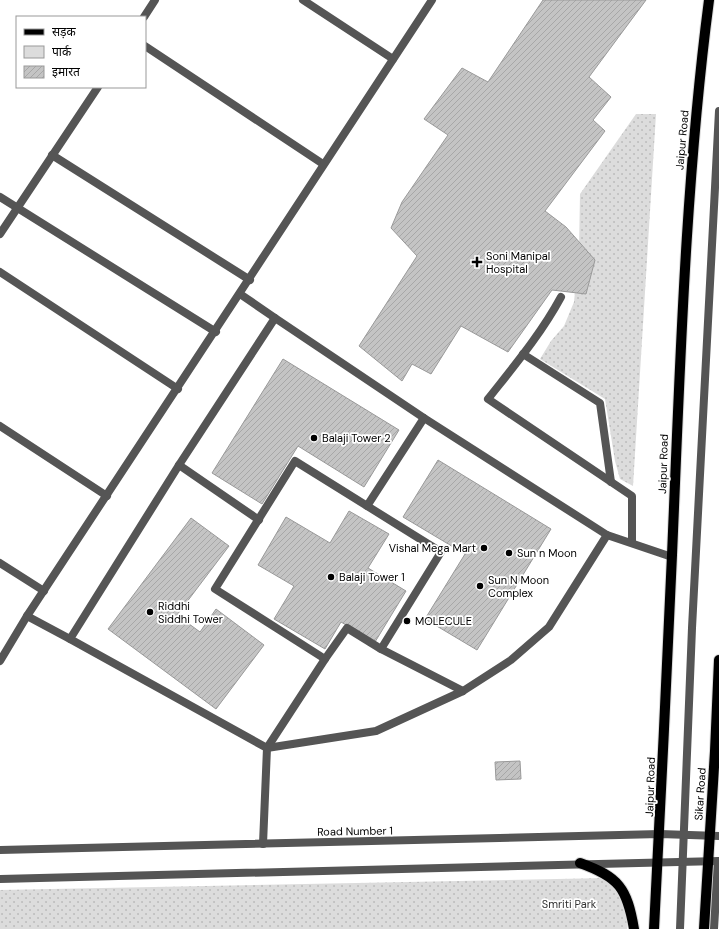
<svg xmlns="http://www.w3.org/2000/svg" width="719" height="929" viewBox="0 0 719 929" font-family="'DM Sans','Noto Sans Devanagari',sans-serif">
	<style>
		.green { fill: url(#green-dots) }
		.building { fill: url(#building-hatch); stroke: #999 }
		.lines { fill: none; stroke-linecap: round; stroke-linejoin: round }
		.primary-casing { stroke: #dbdbdb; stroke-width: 12 }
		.service { stroke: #555; stroke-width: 8 }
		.pedestrian { stroke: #555; stroke-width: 8 }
		.minor { stroke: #555; stroke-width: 8 }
		.tertiary { stroke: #555; stroke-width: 8 }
		.primary { stroke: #000; stroke-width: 10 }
		.poi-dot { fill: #000; stroke: #fff; stroke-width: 1.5 }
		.labels { text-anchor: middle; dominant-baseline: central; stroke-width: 3.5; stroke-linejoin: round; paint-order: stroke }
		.street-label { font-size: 11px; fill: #000; stroke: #fff }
		.poi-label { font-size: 11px; fill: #000; stroke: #fff; text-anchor: start }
		.park-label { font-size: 11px; fill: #333; stroke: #fff }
	</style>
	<defs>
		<pattern id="green-dots" width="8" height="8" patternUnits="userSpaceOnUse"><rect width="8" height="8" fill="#dcdcdc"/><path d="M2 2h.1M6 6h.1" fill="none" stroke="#bbb" stroke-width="1.8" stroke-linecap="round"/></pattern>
		<pattern id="building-hatch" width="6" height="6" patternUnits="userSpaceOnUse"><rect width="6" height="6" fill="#c4c4c4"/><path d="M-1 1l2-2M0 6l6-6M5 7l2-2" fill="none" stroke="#a7a7a7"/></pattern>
	</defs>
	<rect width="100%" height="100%" fill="#fff"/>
	<!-- green -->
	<g class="green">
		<polygon points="636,114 656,114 633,486 620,479 615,461 605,399 540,359 551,341 564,326 574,302 579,250 580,194"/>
		<path d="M606,878C623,893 627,907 627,929H0V890Z"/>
	</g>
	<!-- building -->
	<g class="building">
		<polygon points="543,0 646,0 589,77 611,97 593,120 605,131 545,211 566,227 595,260 586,294 552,290 508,352 461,326 431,374 412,364 402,381 359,346 417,256 391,228 402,202 448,135 424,119 462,68 488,82"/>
		<polygon points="283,359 399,430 364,487 298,446 262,504 212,473"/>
		<polygon points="438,460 551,529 477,650 425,619 465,554 403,517"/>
		<polygon points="349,511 389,534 368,568 406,591 375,642 341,622 325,649 274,619 294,586 258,565 286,517 330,543"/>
		<polygon points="191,518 229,546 177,615 200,632 216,609 264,645 216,709 108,629"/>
		<polygon points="520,761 521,779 496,780 495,762"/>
	</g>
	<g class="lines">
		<defs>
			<g id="primary">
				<path d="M580,863C619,877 627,888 634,929"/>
				<path d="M654,929C660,804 667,680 672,555C680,370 685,184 709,0"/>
				<polyline points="704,929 715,751 719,660"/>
			</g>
		</defs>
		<!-- primary casing -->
		<use href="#primary" class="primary-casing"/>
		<!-- service -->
		<polyline class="service" points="680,929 692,628 719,111"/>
		<!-- pedestrian -->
		<polygon class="pedestrian" points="295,461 441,552 381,649 347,628 325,659 215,589"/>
		<!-- minor -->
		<g class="minor">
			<polyline points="303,0 393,59"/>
			<polyline points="144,17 155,0"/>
			<polyline points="145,46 323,164"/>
			<polyline points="52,155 250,280"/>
			<polyline points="0,197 216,332"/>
			<polyline points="0,234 98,87"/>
			<polyline points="0,272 178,389"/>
			<polyline points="240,294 275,318"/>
			<path d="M561,297C541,334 514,366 488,399L632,496V542"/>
			<polyline points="523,354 600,403 611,482"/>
			<polyline points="0,426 107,496"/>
			<polyline points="179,465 259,520"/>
			<polyline points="367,506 424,418"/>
			<polyline points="607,535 672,557"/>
			<polyline points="0,563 44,591"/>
			<polyline points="27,616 70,639"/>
			<polyline points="381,649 463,691"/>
			<path d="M0,661L27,616C164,411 296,205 432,0"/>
			<polyline points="267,748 325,659"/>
			<polyline points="263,844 267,748 70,639 179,465 275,318 424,418 607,535 549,627 511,660 463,691 376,731 267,748"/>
			<polyline points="714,929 718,861"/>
		</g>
		<!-- tertiary -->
		<g class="tertiary">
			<polyline points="0,850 660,834 719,836"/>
			<polyline points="0,879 719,861"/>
		</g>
		<!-- primary -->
		<use href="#primary" class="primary"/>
	</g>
	<!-- markers -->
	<g class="poi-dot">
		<path d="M475 256h4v4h4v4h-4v4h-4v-4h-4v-4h4z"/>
		<circle cx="314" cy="438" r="4"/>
		<circle cx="484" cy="548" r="4"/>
		<circle cx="509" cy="553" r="4"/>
		<circle cx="331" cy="577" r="4"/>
		<circle cx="480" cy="586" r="4"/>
		<circle cx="150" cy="612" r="4"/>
		<circle cx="407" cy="621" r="4"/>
	</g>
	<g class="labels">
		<!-- street labels -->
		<g class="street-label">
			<text transform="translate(682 140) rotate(-85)">Jaipur Road</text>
			<text transform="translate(663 464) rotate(-88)">Jaipur Road</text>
			<text transform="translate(650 787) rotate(-88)">Jaipur Road</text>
			<text transform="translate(700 794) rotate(-86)">Sikar Road</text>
			<text transform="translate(355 831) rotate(-1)">Road Number 1</text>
		</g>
		<!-- poi labels -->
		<g class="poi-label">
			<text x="486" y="256">Soni Manipal<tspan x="486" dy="13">Hospital</tspan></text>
			<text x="322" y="438">Balaji Tower 2</text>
			<text x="476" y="548" text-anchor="end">Vishal Mega Mart</text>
			<text x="517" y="553">Sun n Moon</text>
			<text x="339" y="577">Balaji Tower 1</text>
			<text x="488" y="580">Sun N Moon<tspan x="488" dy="13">Complex</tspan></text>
			<text x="158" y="606">Riddhi<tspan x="158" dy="13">Siddhi Tower</tspan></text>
			<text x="415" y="621">MOLECULE</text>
		</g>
		<!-- park labels -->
		<g class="park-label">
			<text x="569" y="904">Smriti Park</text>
		</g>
	</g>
	<!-- legend -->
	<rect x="16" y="16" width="130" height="72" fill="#ffffff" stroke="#999999"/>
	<rect x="24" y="29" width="20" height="6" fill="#000000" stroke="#999999"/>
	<text x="52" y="36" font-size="12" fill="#000000">सड़क</text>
	<rect x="24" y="46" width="20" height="12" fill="#dcdcdc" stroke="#999999"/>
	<text x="52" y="56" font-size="12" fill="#000000">पार्क</text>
	<rect x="24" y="66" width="20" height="12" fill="url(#building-hatch)" stroke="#999999"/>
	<text x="52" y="76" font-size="12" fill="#000000">इमारत</text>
</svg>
